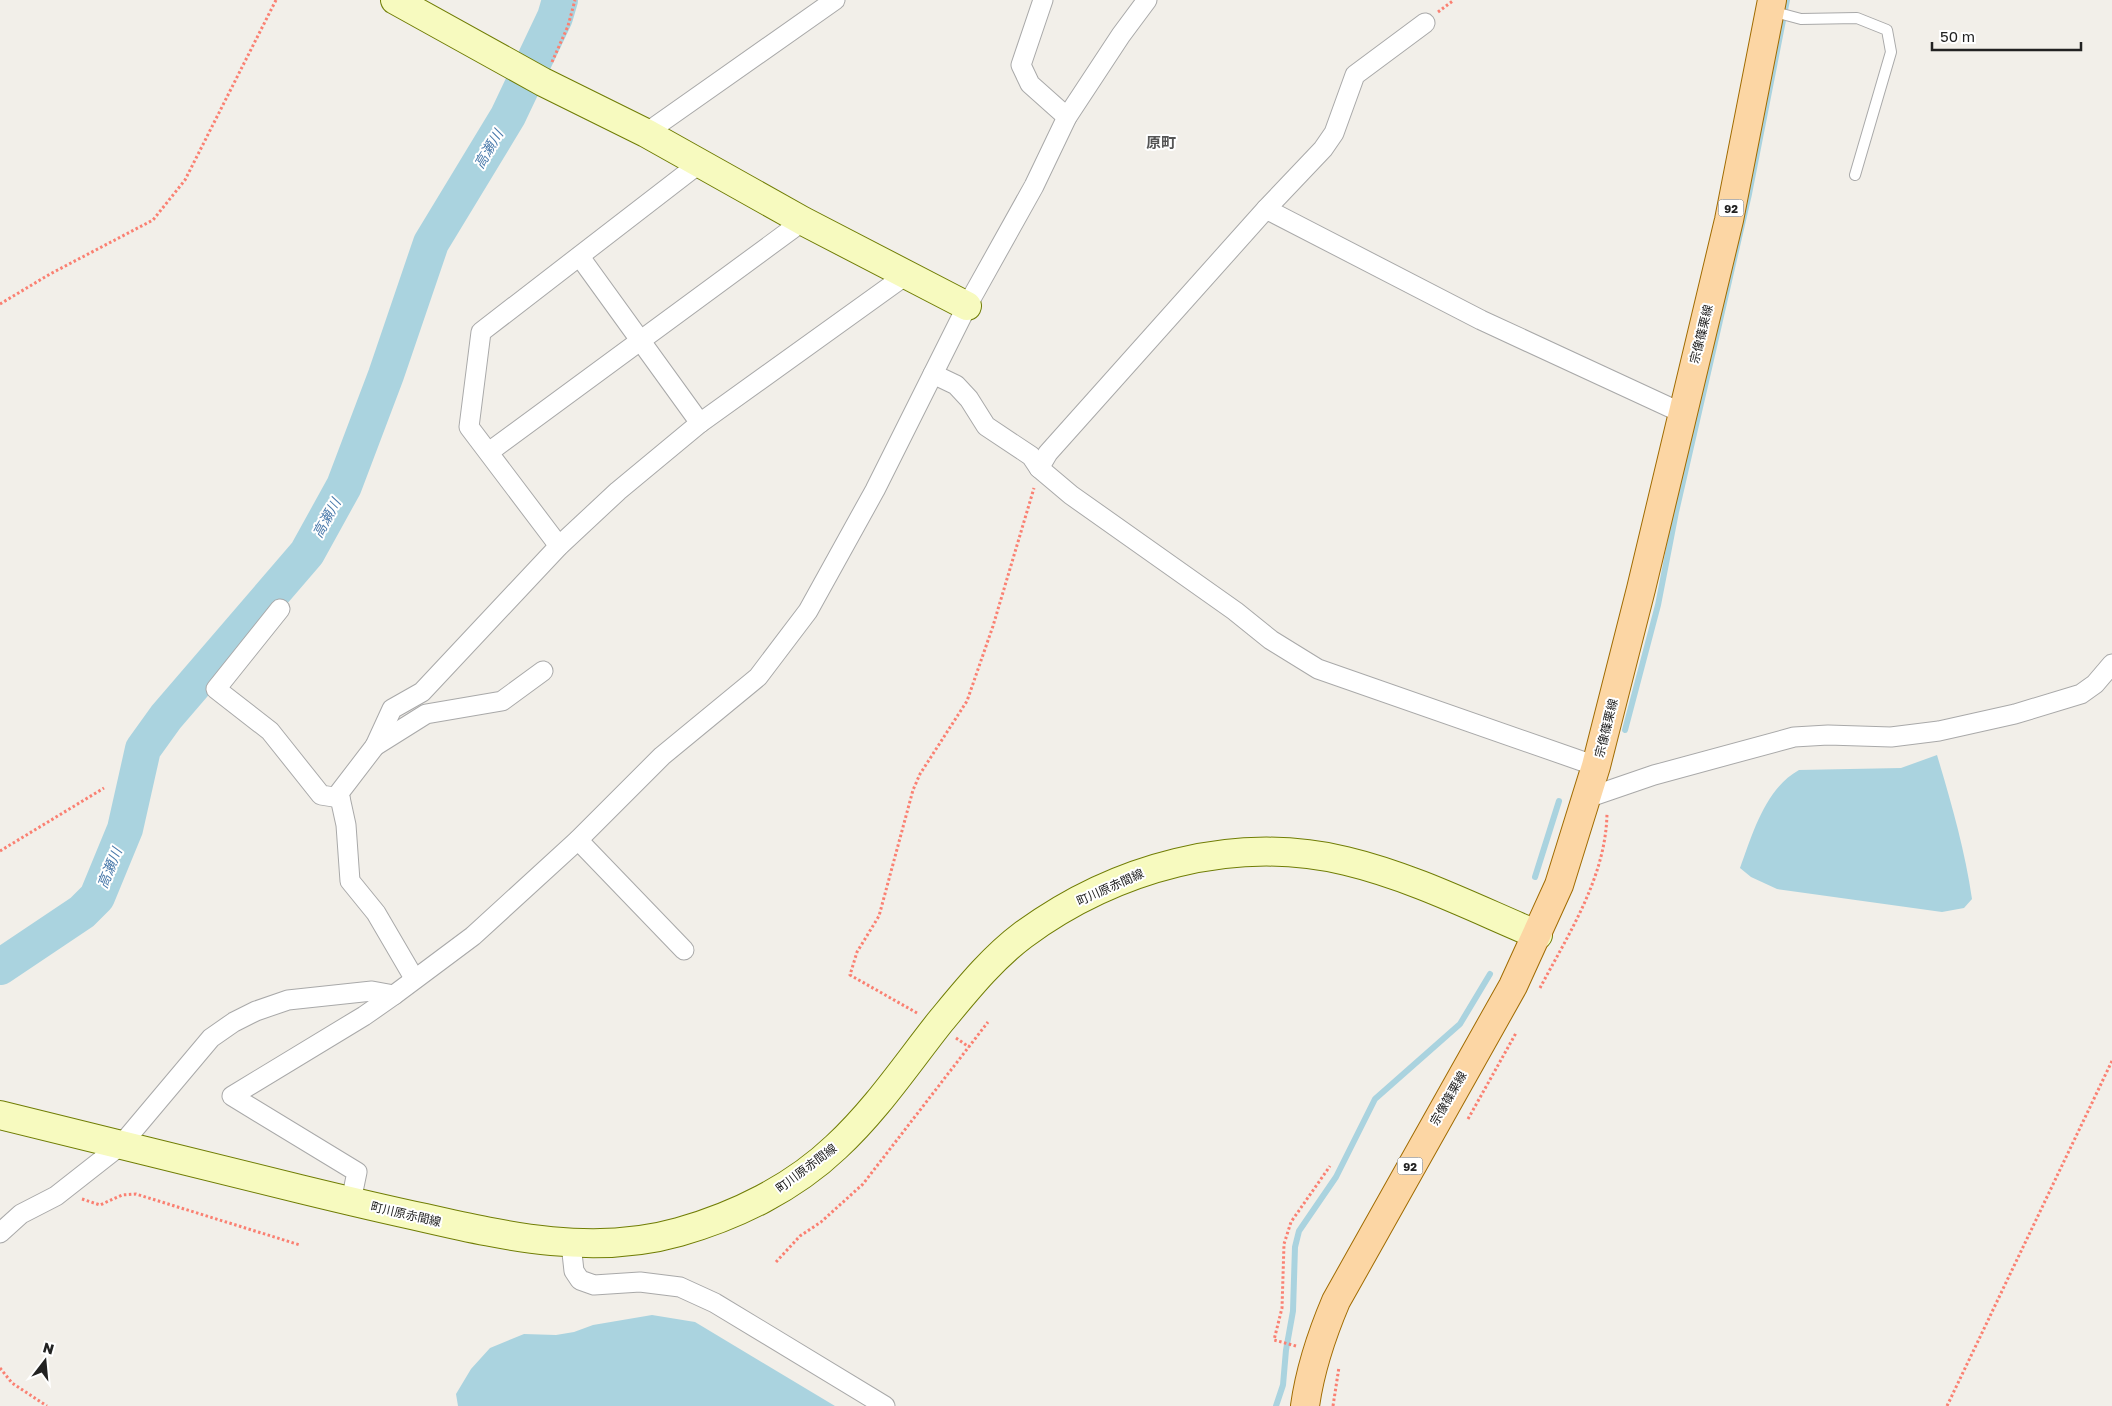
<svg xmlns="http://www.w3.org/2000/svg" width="2112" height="1406" viewBox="0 0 2112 1406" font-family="'Golos Text','Noto Sans JP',sans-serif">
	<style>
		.water { fill: #aad3df }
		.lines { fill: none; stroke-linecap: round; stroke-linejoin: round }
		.stream { stroke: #aad3df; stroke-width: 6 }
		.river { stroke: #aad3df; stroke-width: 36 }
		.lane-casing { stroke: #a9a9a9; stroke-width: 12 }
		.street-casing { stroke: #a9a9a9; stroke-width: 21 }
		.secondary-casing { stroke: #707d05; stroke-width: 30 }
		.primary-casing { stroke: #a06b00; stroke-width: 30 }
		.path { stroke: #fa8072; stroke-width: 3; stroke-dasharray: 2.5 2.5; stroke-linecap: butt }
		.lane { stroke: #fff; stroke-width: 10 }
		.street { stroke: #fff; stroke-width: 19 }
		.secondary { stroke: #f7fabf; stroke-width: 28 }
		.primary { stroke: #fcd6a4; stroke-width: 28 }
		.labels { text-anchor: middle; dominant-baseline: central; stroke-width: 4; stroke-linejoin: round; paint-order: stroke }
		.shield { fill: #fff; stroke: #646464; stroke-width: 1 }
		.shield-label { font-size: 11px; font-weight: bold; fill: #222 }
		.street-label { font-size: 12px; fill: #222; stroke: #fff }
		.water-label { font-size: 14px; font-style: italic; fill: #4a7aab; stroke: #fff }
		.quarter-label { font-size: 15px; font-weight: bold; fill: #555; stroke: #fff }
	</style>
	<rect width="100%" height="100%" fill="#f2efe9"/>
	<!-- water -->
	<g class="water">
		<path d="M1937,755C1951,802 1965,850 1972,899L1964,908L1942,912L1777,889L1751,877L1740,868C1753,833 1765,789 1799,770L1901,768Z"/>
		<polygon points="652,1315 695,1322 835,1406 458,1406 456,1394 471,1369 490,1348 524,1334 556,1335 574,1332 593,1325"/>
	</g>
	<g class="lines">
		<!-- stream -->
		<g class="stream">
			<polyline points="1625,730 1658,605 1676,512 1749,194 1787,0"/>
			<polyline points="1535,877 1559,801"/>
			<polyline points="1276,1406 1283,1385 1286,1350 1293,1311 1295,1247 1299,1231 1336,1177 1375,1099 1460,1024 1490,974"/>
		</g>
		<!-- river -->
		<polyline class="river" points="0,967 82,912 97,897 125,829 143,749 166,717 307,553 344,486 386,375 431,243 508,116 555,17 560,0"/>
		<defs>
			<polyline id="lane" points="1771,11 1801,19 1857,18 1887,30 1891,52 1855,175"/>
			<g id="street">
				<polyline points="1043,0 1021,65 1030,84 1067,117"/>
				<polyline points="646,133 835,0"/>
				<polyline points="1266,209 1323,149 1334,133 1355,75 1425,23"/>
				<polyline points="580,257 700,423"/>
				<polyline points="933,374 956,385 969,399 986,426 1031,456 1039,468 1071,495 1235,611 1271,640 1318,669 1596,766"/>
				<polyline points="489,452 803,221"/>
				<polyline points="1039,468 1048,453 1266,209 1481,320 1682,413"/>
				<polyline points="559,546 469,427 481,332 700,163"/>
				<polyline points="280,609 216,689 270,731 321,795 340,798"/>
				<polyline points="375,746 426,714 502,701 543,671"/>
				<polyline points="1587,798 1654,775 1794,737 1828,735 1891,737 1939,731 2015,714 2081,694 2095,684 2112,664"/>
				<polyline points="578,840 684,950"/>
				<polyline points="414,978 376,913 350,881 346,825 339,793 375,746 392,709 422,692 559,546 618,491 700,423 906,275"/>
				<polyline points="351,1201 357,1172 232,1096 364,1016 394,995"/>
				<polyline points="0,1233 21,1214 56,1196 121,1145 211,1038 234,1022 256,1011 288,1000 372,991 394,995 473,936 578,840 662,756 758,677 808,611 875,490 967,306 1034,186 1067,117 1121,35 1147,0"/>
				<polyline points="571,1244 574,1271 580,1280 594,1285 640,1282 680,1287 715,1303 885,1406"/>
			</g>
			<g id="secondary">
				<polyline points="395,0 543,82 646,133 803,221 967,306"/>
				<path d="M0,1115C100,1140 200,1164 300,1189C341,1199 383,1209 425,1218C508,1237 595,1256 679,1232C736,1216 793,1188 836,1147C876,1110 906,1065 940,1022C965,992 991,959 1023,935C1114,868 1234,834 1346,861C1413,877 1476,909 1538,935"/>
			</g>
			<path id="primary" d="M1305,1406C1310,1370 1322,1334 1336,1301L1513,986L1559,885L1596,766L1641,589L1729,220L1772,0"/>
		</defs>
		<!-- lane casing -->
		<use href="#lane" class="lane-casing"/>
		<!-- street casing -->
		<use href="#street" class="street-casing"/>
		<!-- secondary casing -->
		<use href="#secondary" class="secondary-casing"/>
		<!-- primary casing -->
		<use href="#primary" class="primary-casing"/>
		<!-- path -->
		<g class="path">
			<polyline points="1438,12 1454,0"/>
			<polyline points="552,62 568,26 575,0"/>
			<polyline points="0,304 50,274 153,220 185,180 276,0"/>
			<polyline points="0,851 104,788"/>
			<path d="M1540,988C1569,933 1606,877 1607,813"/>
			<polyline points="917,1013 850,975 857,952 879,916 913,790 920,774 967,701 993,626 1034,488"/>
			<polyline points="956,1038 969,1047"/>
			<polyline points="1468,1119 1516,1033"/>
			<polyline points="82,1199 100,1205 122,1195 136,1194 300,1245"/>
			<polyline points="776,1262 800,1236 821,1222 863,1184 988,1022"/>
			<polyline points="1296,1346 1274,1340 1282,1308 1284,1244 1291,1222 1330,1166"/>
			<polyline points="0,1368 12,1383 47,1406"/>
			<polyline points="1333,1406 1339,1367"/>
			<polyline points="1947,1406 2112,1061"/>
		</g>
		<!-- lane -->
		<use href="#lane" class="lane"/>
		<!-- street -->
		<use href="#street" class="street"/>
		<!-- secondary -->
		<use href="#secondary" class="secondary"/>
		<!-- primary -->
		<use href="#primary" class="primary"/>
	</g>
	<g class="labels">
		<!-- shield labels -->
		<g class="shield">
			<rect x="1718.5" y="199.5" width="25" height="17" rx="4"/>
			<rect x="1397.5" y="1157.5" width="25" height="17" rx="4"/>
		</g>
		<g class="shield-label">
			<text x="1731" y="208">92</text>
			<text x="1410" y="1166">92</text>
		</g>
		<!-- street labels -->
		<g class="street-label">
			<text transform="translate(1701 334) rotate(-76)">宗像篠栗線</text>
			<text transform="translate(1606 728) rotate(-76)">宗像篠栗線</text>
			<text transform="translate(1110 887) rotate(-24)">町川原赤間線</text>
			<text transform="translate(1448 1098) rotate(-60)">宗像篠栗線</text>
			<text transform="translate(806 1168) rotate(-37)">町川原赤間線</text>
			<text transform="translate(406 1214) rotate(13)">町川原赤間線</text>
		</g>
		<!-- water labels -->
		<g class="water-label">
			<text transform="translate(488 149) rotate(-59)">高瀬川</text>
			<text transform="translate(326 518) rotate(-61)">高瀬川</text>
			<text transform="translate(109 868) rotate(-68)">高瀬川</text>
		</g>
		<!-- quarter labels -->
		<g class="quarter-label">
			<text x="1161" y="142">原町</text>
		</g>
	</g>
	<!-- north arrow -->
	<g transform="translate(45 1361) rotate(16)" stroke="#ffffff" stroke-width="4" paint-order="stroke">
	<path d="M0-4L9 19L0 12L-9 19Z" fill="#222222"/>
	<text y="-8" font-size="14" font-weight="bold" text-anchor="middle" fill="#222222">N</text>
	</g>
	<!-- scale -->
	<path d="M1932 42v8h149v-8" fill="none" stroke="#222222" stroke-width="2.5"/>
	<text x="1940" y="42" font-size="15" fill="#222222" stroke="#ffffff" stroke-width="4" paint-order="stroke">50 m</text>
</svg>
